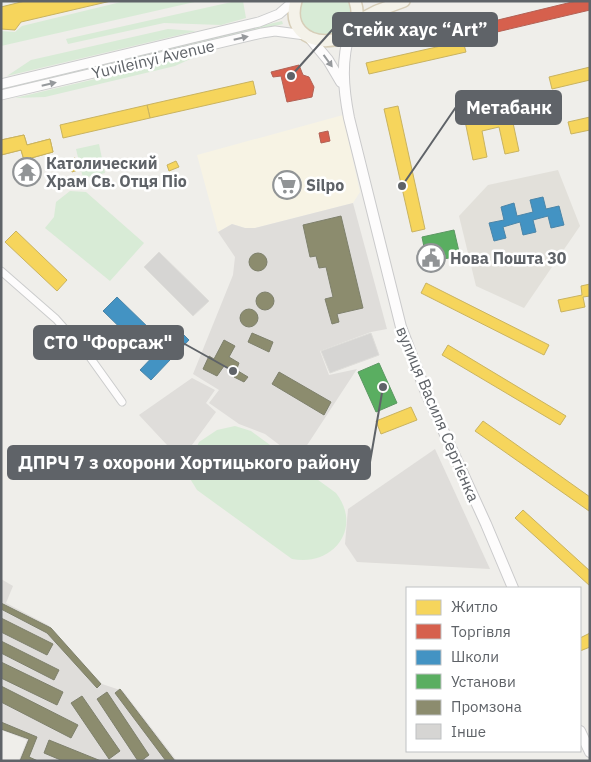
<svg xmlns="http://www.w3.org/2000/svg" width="591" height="762" viewBox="0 0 591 762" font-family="'IBM Plex Sans',sans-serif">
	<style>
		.commercial { fill: #f7f3e4 }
		.industrial { fill: #dfddda }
		.education { fill: #e2e0da }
		.green { fill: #d8ebd6 }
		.homes { fill: #f6d55c; stroke: #c9b360 }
		.shops { fill: #d6604d; stroke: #b26155 }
		.schools { fill: #4393c3; stroke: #4b85a8 }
		.public { fill: #5aae61; stroke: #5c9863 }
		.industry { fill: #8c8c6e; stroke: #7e806c }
		.building { fill: #d6d5d3; stroke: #deddd9 }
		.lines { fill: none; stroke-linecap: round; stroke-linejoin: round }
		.minor-casing { stroke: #cbcccc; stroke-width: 9 }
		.tertiary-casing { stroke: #cbcccc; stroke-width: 11 }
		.secondary-casing { stroke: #cacacb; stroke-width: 12 }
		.primary-casing { stroke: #d7ceb8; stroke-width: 14 }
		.minor { stroke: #fdfcfc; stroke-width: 7 }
		.tertiary { stroke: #fdfcfc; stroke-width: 9 }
		.secondary { stroke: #fdfcfc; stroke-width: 10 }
		.primary { stroke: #f4f2e9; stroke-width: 11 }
		.oneway { fill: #96999c }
		.labels { text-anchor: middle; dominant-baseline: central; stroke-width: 5; stroke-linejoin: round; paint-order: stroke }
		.street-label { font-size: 16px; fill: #5f6368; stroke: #fff }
		.poi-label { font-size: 16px; font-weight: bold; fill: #5f6368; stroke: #fff; text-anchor: start }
		.leader { fill: none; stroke: #5f6368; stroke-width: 2 }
		.callout-dot { fill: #5f6368; stroke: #fff; stroke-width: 2 }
		.callout { fill: #5f6368; stroke: #5f6368; stroke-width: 2 }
		.callout-label { font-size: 18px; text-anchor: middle; font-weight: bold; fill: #fff }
	</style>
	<rect width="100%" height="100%" fill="#efeeea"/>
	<!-- commercial -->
	<polygon class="commercial" points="343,115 360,192 353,203 255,228 245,228 232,224 218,232 197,155"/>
	<!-- industrial -->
	<g class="industrial">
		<polygon points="353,203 387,329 371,332 320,351 329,375 357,369 298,459 265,434 239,424 209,403 219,390 193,374 233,275 235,257 218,232 232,224 245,228 255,228"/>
		<polygon points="192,378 215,390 206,403 216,412 181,460 139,415"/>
		<polygon points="435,449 490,569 357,562 345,544 348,509"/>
		<polygon points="1,579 13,586 6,603 48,625 102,684 123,691 177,761 19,760 27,740 1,730"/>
	</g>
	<!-- education -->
	<polygon class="education" points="558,170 580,226 524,308 476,286 459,216 488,185"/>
	<!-- green -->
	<g class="green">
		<polygon points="125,1 199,1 1,46 1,31 15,32 22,26"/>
		<polygon points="236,1 243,1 246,18 221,25 164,23 68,44 66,39"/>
		<path d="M303,1H348C370,43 285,53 303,1Z"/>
		<polygon points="282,21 283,24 1,90 1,87"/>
		<polygon points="168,29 196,31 7,76 31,60"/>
		<polygon points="201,54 175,66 45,97 15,98"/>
		<polygon points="99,144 105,173 83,178 76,149"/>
		<polygon points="70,191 86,192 144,243 110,281 45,228 54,217 56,202"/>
		<path d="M235,426L251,431L336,493C363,528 333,567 292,559L197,490L189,477V464L199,442L217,430Z"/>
	</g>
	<!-- homes -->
	<g class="homes">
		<polygon points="25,1 111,1 21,22 15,30 1,29 1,7"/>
		<polygon points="463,41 466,52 369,74 366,63"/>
		<polygon points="590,67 590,80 552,89 549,77"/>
		<polygon points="253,81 256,94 150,118 147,105"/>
		<polygon points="509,104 519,151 505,154 499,127 482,131 487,157 473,160 464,116 476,113 479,123 497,119 494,107"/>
		<polygon points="147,105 150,118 63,138 60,125"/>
		<polygon points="398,106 425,229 412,232 384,109"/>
		<polygon points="590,117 590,130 571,134 568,122"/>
		<polygon points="24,135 27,145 50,139 53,152 24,160 21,150 1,155 1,140"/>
		<polygon points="24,135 27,145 50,139 53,152 24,160 21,150 1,155 1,140"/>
		<polygon points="75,158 78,170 72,172 69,160"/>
		<polygon points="176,161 179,167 169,171 167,165"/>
		<polygon points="16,231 67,280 57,291 5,242"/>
		<polygon points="426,283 549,345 544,355 421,293"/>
		<polygon points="590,284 590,296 583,297 585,307 561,312 558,300 582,295 581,286"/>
		<polygon points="448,345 566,416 560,425 442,355"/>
		<polygon points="411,407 417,420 381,434 376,421"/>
		<polygon points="483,421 590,497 589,511 475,431"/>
		<polygon points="523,510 590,571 590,586 515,518"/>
		<polygon points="590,633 590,647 580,651 580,638"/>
	</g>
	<!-- shops -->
	<g class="shops">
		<polygon points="576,1 590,1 590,10 463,40 461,29"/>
		<polygon points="299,65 303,75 309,77 314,87 312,97 287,102 281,76 273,77 271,72"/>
		<polygon points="328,131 330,141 321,143 319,133"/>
	</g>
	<!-- schools -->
	<g class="schools">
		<polygon points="543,197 546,209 559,206 564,225 551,228 548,216 533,220 536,232 523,235 520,222 503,227 506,238 494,241 489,223 504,220 501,207 514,203 517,216 533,212 530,200"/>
		<polygon points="117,297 153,332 151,333 164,345 179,330 189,340 151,380 140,370 160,349 148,337 139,346 103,311"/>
	</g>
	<!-- public -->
	<g class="public">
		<polygon points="31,158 37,182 23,185 17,162"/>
		<polygon points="454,230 460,256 427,262 422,237"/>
		<polygon points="379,363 397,403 376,412 358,372"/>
	</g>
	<!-- industry -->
	<g class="industry">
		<polygon points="341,216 363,308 337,314 339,322 332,324 325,299 333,297 326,267 319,268 316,256 310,257 303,225"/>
		<circle cx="258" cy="262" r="9"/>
		<circle cx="265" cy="301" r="9"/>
		<circle cx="249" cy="318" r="9"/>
		<polygon points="252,333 273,342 269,352 248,342"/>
		<polygon points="224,340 235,346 229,357 239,363 236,371 224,366 217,376 203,369 209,356 214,359"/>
		<polygon points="238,371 248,377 244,382 234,377"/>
		<polygon points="279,372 331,402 324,415 272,384"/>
		<polygon points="1,603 51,628 101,684 97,688 47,633 1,609"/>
		<polygon points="1,618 53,644 47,655 1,632"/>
		<polygon points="1,641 59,670 54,680 1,653"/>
		<polygon points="1,662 63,692 57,705 1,678"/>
		<polygon points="1,686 78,725 71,738 1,702"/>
		<polygon points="120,689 175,761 166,761 115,693"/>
		<polygon points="107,692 149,755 141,761 138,761 97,699"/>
		<polygon points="82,696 120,751 109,759 71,703"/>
		<polygon points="1,722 37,737 29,757 38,761 20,761 29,739 1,729"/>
		<polygon points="49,740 101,761 63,761 44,753"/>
	</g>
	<!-- building -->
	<g class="building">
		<polygon points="159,252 209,301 193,316 144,267"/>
		<polygon points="371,333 379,355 330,373 321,351"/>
	</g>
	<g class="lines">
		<defs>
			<polyline id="minor" points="1,271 56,319 89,356 122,402"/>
			<g id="tertiary">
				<polyline points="1,84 259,22 279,14 294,1"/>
				<polyline points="1,95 262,33 275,31 305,35"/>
			</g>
			<g id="secondary">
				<path d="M350,31C341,61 343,87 349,118L401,327L427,395L486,524L513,588"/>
				<polyline points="309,37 328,60 341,82"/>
				<polyline points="580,731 590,752"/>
			</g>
			<g id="primary">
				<path d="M296,1C280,55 372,53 355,1"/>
				<polyline points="354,23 377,11 404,1"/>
			</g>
		</defs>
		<!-- minor casing -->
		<use href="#minor" class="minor-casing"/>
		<!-- tertiary casing -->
		<use href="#tertiary" class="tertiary-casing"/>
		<!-- secondary casing -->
		<use href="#secondary" class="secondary-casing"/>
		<!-- primary casing -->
		<use href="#primary" class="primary-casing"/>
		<!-- minor -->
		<use href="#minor" class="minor"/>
		<!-- tertiary -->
		<use href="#tertiary" class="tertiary"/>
		<!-- secondary -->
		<use href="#secondary" class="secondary"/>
		<!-- primary -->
		<use href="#primary" class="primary"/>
	</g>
	<!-- one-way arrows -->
	<defs><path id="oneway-solid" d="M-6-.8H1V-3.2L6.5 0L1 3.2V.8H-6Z" transform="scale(1.25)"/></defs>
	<g class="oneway">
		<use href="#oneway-solid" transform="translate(241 38) rotate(-13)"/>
		<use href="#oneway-solid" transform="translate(328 61) rotate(54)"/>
		<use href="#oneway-solid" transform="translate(49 84) rotate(-13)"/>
	</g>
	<!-- icons -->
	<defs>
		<symbol id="temple-ring" viewBox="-11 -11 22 22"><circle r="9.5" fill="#fff" stroke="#919496" stroke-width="1.5"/><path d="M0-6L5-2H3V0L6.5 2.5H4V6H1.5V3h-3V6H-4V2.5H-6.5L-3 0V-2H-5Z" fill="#919496"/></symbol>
		<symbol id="supermarket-ring" viewBox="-11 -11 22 22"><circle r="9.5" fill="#fff" stroke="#919496" stroke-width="1.5"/><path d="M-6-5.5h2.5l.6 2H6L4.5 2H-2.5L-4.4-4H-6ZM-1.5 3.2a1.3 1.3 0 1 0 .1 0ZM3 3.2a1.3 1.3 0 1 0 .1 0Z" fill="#919496"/></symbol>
		<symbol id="civic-ring" viewBox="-11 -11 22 22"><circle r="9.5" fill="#fff" stroke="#919496" stroke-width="1.5"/><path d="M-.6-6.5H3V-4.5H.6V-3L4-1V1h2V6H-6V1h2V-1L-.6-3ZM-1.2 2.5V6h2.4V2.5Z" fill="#919496"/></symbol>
	</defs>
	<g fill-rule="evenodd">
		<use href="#temple-ring" x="11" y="156" width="32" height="32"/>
		<use href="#supermarket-ring" x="271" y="169" width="32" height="32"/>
		<use href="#civic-ring" x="415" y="242" width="32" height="32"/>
	</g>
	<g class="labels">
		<!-- street labels -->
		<g class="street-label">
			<text transform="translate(153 59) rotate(-13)">Yuvileinyi Avenue</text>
			<text transform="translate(438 414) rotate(67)">вулиця Василя Сергієнка</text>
		</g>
		<!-- poi labels -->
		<g class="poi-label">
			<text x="46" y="163">Католический<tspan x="46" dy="18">Храм Св. Отця Піо</tspan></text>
			<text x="306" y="185">Silpo</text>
			<text x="450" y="258">Нова Пошта 30</text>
		</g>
	</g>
	<!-- callouts -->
	<path class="leader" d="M291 76L333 29M402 186L456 107M233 371L183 343M383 387L370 462"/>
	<g class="callout-dot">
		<circle cx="291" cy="76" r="5"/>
		<circle cx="402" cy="186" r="5"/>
		<circle cx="233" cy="371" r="5"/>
		<circle cx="383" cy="387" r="5"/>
	</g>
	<g class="callout">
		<rect x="333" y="13" width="164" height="33" rx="5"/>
		<rect x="456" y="91" width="105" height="33" rx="5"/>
		<rect x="34" y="326" width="149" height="33" rx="5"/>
		<rect x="8" y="446" width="362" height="33" rx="5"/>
	</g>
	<g class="callout-label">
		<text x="415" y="36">Стейк хаус “Art”</text>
		<text x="509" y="114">Метабанк</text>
		<text x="108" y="349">СТО "Форсаж"</text>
		<text x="189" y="469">ДПРЧ 7 з охорони Хортицького району</text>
	</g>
	<!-- border -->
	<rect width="591" height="762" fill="none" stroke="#5f6368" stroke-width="5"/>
	<!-- legend -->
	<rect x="406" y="587" width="175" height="165" fill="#ffffff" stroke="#bfc1c3"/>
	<rect x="416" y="600" width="25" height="15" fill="#f6d55c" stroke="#bfc1c3"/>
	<text x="451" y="612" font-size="15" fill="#5f6368">Житло</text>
	<rect x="416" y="624" width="25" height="15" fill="#d6604d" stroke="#bfc1c3"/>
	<text x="451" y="637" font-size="15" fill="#5f6368">Торгівля</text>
	<rect x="416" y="650" width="25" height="15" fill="#4393c3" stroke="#bfc1c3"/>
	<text x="451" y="662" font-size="15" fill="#5f6368">Школи</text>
	<rect x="416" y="674" width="25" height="15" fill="#5aae61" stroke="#bfc1c3"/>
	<text x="451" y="687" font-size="15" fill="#5f6368">Установи</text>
	<rect x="416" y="700" width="25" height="15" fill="#8c8c6e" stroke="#bfc1c3"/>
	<text x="451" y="712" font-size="15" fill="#5f6368">Промзона</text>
	<rect x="416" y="724" width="25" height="15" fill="#d6d5d3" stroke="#bfc1c3"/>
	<text x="451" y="737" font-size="15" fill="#5f6368">Інше</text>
</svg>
